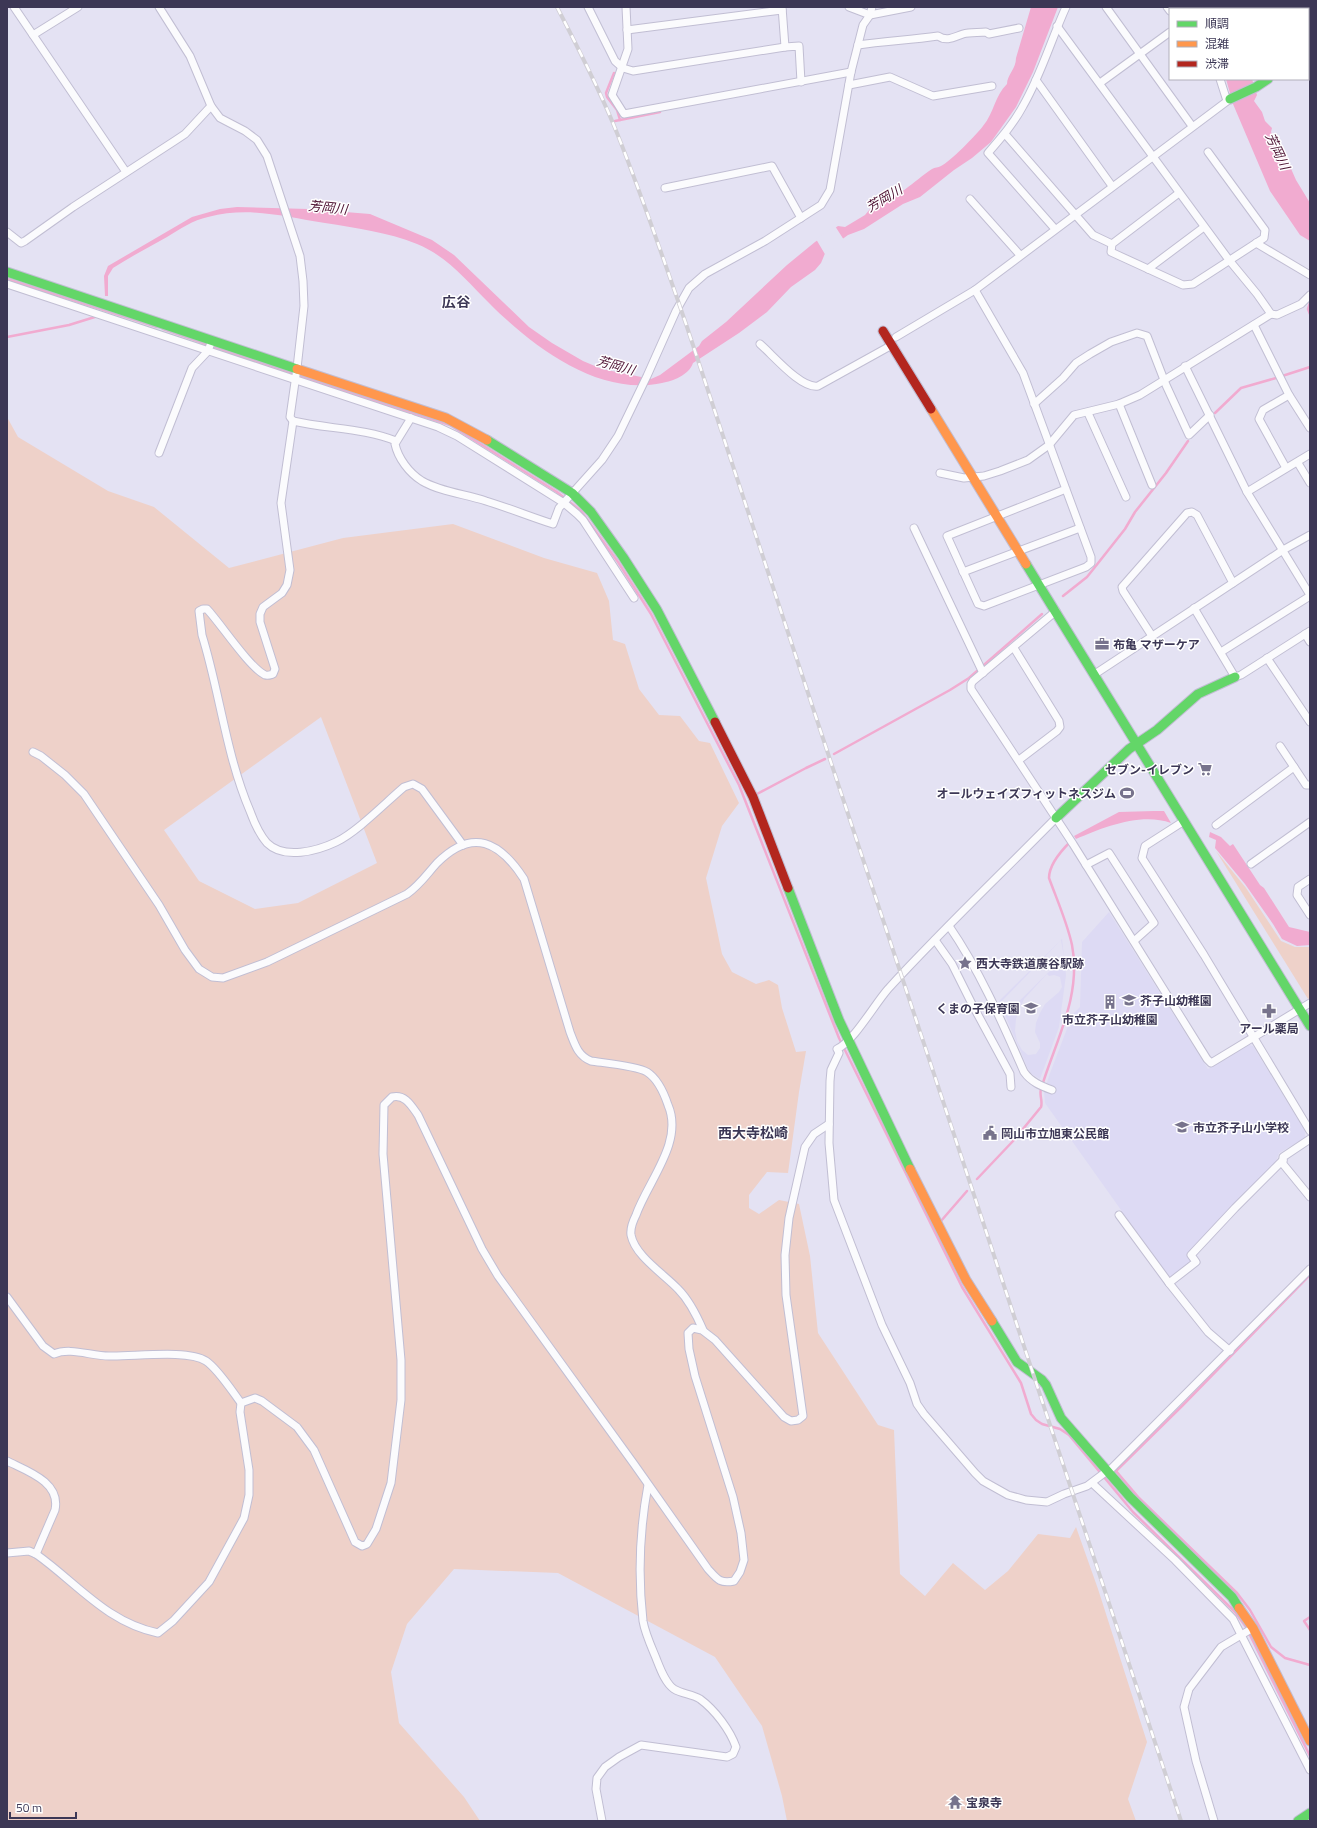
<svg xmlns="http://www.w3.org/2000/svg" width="1317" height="1828" viewBox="0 0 1317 1828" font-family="'Titillium Web','Noto Sans JP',sans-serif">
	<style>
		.built { fill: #dddaf4; fill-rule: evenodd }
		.green { fill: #eed1c9; fill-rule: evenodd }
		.water { fill: #f1abd0 }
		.pier { fill: #e4e2f3 }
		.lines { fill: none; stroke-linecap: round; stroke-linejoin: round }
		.stream { stroke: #f1abd0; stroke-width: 2.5 }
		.street-casing { stroke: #c1bed3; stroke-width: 9 }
		.fast-casing { stroke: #c1bed3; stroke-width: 11 }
		.slow-casing { stroke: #c1bed3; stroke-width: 11 }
		.jam-casing { stroke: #c1bed3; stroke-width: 11 }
		.street { stroke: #fbfbfd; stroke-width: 7 }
		.fast { stroke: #63d668; stroke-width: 9 }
		.slow { stroke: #ff974d; stroke-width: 9 }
		.jam { stroke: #b3261e; stroke-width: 9 }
		.rail-casing { stroke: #d0ced4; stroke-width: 4 }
		.rail { stroke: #fff; stroke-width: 2.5; stroke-dasharray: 8; stroke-linecap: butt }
		.labels { text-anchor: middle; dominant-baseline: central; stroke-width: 3; stroke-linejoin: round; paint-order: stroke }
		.poi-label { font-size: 12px; font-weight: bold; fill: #3c3755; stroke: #fff; text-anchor: start }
		.water-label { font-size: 13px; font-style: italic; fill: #4e1233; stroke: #fff }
		.quarter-label { font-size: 14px; font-weight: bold; fill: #3c3755; stroke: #fff }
	</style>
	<rect width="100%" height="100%" fill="#e4e2f3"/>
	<!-- built -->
	<g class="built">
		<polygon points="1109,912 1208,1069 1249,1045 1253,1046 1305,1131 1305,1138 1279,1153 1275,1164 1259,1179 1188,1255 1193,1262 1170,1279 1045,1103 1044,1092 1049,1076 1068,1026 1071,1027 1074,1013 1080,1007 1082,942"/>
		<path d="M1062,939L1066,975L1059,1027L1040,1079L1032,1074L1028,1069L999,1001ZM1061,940L1064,957L1006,1014L1001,1002ZM1047,974L1049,976L1054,975L1060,977L1062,987L1059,992L1045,1004L1040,1013L1036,1023L1035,1032L1040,1043V1048L1036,1054L1028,1055L1022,1050L1017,1041L1015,1031L1016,1019L1024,999Z"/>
	</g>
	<!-- green -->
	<g class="green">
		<path d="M7,417L18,437L108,491L154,507L229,568L343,538L453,524L544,558L597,573L609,601L613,640L625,644L639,689L659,715L680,716L699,741L710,743L739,803L722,826L706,878L722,954L732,972L756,984L769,980L778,985L782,1008L796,1052L806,1051L799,1092L788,1173L767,1172L749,1195V1208L759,1214L779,1200L799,1204L810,1256L818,1333L878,1425L894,1430L900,1574L925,1596L953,1563L985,1590L1008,1571L1038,1534L1070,1538L1076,1527L1098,1589L1147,1742L1128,1799L1136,1821H787L782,1796L762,1726L715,1657L558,1573L454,1569L407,1624L391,1672L399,1723L464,1797L480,1821H7ZM321,717L377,863L298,903L255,909L199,881L164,830Z"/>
		<polygon points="1216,851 1246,888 1281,941 1295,947 1310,947 1310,998 1308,999"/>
	</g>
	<!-- water -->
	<g class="water">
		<path d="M1031,7H1058L1033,72L1016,107L991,142L972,158L954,170L920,197L903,204L864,229L848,235L826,251L821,263L815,270L791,287L767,312L739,333L693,363C689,375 673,381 662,383C598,397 532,346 490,304C468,282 447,256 417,244C387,232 356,228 325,223C284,217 250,206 208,217C193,220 180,229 167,237C149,247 130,257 113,268L108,276V296H105L104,276L108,266L192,217L220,209L237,207L308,209L370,214L432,240L454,255L529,327L552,343L583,361L602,369L651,379L660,375L699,346L702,341L726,322L787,265L815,242L838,226L845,227L865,215L875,203C897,200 914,181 932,169C935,167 938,168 941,166C950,162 976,135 983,126C994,113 995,95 1007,84C1007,75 1016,69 1016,58Z"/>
		<polygon points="1226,79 1252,79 1257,95 1254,101 1262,112 1265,121 1272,128 1271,132 1275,141 1281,146 1296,180 1310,203 1310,241 1300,235 1270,191 1233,104"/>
		<path d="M1154,811H1164L1171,823C1142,812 1103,827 1076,839L1074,836L1119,812Z"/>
		<polygon points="1210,832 1221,837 1230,846 1233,844 1260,885 1264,888 1289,927 1310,932 1310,945 1297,946 1282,939 1273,924 1245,884 1215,848 1216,840 1209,837"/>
	</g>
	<!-- pier -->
	<polygon class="pier" points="835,226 844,240 828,252 826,256 816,239"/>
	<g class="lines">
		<!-- stream -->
		<g class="stream">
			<polyline points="614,73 606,93 607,97 617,110 620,120"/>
			<polyline points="615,121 660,112"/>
			<polyline points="7,279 157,327"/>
			<polyline points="1310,303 1308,309 1310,314"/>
			<polyline points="163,329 289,373 450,425 557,492 581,511 618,562 651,614 739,785 839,1038 962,1287 1021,1383 1031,1414 1036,1420 1042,1424 1060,1429 1069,1435 1133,1512 1235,1612 1246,1627 1310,1756"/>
			<polyline points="7,337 69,325 98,316"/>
			<polyline points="1215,413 1241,388 1276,378 1310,367"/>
			<polyline points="1063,596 1087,577 1095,567 1125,529 1135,512 1166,473 1188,441"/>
			<polyline points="834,754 950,690 969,678 1042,614"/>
			<polyline points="757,794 806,768 825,759"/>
			<path d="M977,1179L1014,1140L1041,1107C1043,1101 1039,1095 1041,1089C1055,1042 1082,996 1072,945C1067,922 1057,900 1049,878C1049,865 1061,851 1070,842"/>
			<polyline points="941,1221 967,1191"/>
			<polyline points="1116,1471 1139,1498 1237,1593 1250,1610 1271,1647 1285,1658 1310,1665"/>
			<polyline points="1115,1472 1182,1406 1310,1275"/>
			<polyline points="1310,1617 1304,1621 1310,1630"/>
		</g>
		<defs>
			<g id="street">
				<polyline points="14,7 126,172"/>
				<path d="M159,7L190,56L211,106L220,118L245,131L257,140L267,156L300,256L303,281L304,306L297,368L290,417L293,421C327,429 364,428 396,441"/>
				<polyline points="588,7 615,61 623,68 633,71 785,47"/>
				<polyline points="626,7 628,49 612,95 624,114 851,72"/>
				<polyline points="782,7 785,47 799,46 801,82"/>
				<polyline points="849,7 870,15 911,7"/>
				<polyline points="1106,7 1192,126"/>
				<polyline points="1167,7 1170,11"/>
				<polyline points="1200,7 1201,9"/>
				<polyline points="1057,26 1229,260 1257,294 1271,314 1277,315 1301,304 1310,295"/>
				<polyline points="627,30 782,10"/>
				<polyline points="33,35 78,7"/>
				<path d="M858,45C885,41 911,40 938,36C947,42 954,37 963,34C970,32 979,33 986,32L989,34L1019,28"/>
				<polyline points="1220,79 1227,101"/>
				<polyline points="1036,80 1112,186"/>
				<polyline points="1100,83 1170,32"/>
				<polyline points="849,85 890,77 933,96 992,86"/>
				<polyline points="1005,134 1093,235 1112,244"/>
				<polyline points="665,188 772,166 801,218"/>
				<polyline points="1179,193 1112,244 1111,252 1183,285 1193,284 1264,238 1265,230 1208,152"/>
				<polyline points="970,199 1020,255"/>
				<path d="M1055,229L988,153C1001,138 1014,123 1023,106C1041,75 1051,40 1066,7"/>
				<polyline points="7,232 21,243 25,241 73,207 176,140 185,134 211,106"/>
				<polyline points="1256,243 1310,275"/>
				<polyline points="1148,269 1204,227"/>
				<polyline points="7,284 438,427 457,436 564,503 577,514 583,520 634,598"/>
				<polyline points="975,290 1023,373 1091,557 1091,563 1086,567 984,606 978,604 947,536 1066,489"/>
				<polyline points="1254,325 1289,395 1310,428"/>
				<polyline points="896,337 975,290 1230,99"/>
				<path d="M760,344C773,355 801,389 818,386L892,345"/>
				<polyline points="1185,366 1247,492 1310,595"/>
				<polyline points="1034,404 1063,378 1076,363 1090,354 1111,342 1137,333 1147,336 1166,385 1189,435 1210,415"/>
				<polyline points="1119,404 1152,485"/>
				<polyline points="1088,413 1126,497"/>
				<path d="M411,418L395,444C398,458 409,473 422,481C441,492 465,494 486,501C509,508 531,517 553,524L559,508L602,460L618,436L647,376L676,311L689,288L705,274L765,241L821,205L830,190L851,72L863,25L870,15L872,7"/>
				<path d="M293,421L281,503L290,570L287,585L282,593L263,607L260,614V622L275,669L273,674C270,675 268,676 265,675C249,667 221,624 207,609H203L199,611L202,635C220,693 226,755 250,811C254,822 259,834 267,843C284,860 317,851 336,842C357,832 385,803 404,787L413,784L422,789L463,845"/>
				<polyline points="159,453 192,368 208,351 212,340"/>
				<polyline points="1298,463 1310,483"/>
				<polyline points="1286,468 1259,419 1263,410 1289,395"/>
				<polyline points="940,473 964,478 984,476 1000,471 1028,460 1049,445 1074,415 1119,404 1140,395 1271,314"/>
				<polyline points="1247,492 1310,454"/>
				<polyline points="914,528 983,673"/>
				<polyline points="963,572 1080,528"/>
				<polyline points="1194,608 1235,677 1241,675 1310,631"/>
				<polyline points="1056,611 973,681 971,684 971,689 1073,844 1207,1059 1211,1063 1216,1060 1310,1003"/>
				<polyline points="1305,634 1310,642"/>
				<polyline points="1152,636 1123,591 1122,587 1187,513 1192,512 1197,515 1233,583"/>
				<polyline points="1014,648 1059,721 1060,727 1057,731 1019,760"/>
				<polyline points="1221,652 1310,596"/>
				<polyline points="1267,658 1310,722"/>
				<polyline points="1095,674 1283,550 1310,535"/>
				<polyline points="1280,746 1306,785 1310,785"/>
				<path d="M33,752L41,756L65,775L84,794L159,905L185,950L199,969L212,977L223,978L267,962L407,894C420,885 427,874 437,863C473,827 500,842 524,879L570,1032C575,1045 578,1056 591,1061C604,1063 637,1066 647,1072C658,1079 664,1093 668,1105C684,1142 648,1181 636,1215C633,1221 630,1228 631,1235C635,1256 664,1274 678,1289C689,1300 697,1316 703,1330"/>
				<path d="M1056,818C1000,875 942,930 888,989C874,1005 854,1041 837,1049L839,1053L831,1070L830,1081L829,1143L834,1200L882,1325L910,1383L917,1404L924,1414L975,1473L983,1481L1008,1495L1026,1500L1047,1502L1064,1494L1087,1486L1107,1471"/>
				<polyline points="1184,821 1145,846 1142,858 1204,955 1310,1131"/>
				<polyline points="1216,825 1294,767"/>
				<polyline points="1251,864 1310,822"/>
				<polyline points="1086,865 1109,853 1154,923 1134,941"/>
				<polyline points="1310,879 1298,887 1297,895 1310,915"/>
				<path d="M949,926C980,971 1002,1022 1024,1072C1031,1082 1041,1086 1052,1090"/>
				<polyline points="935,940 952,964 972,1004 1010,1074 1011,1087"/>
				<polyline points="1310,1139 1283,1157 1283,1164 1310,1197"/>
				<polyline points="1119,1215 1169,1283 1208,1332 1230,1351"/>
				<polyline points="1169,1283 1196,1262 1191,1255 1235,1208 1283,1160"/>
				<path d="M7,1297L43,1346L54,1354C70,1347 91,1356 109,1356C132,1357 188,1349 206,1361C218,1369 232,1391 241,1403L240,1412L249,1470V1495L244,1518L209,1582L173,1621L158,1633C106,1622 77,1583 36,1554L29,1551L7,1553"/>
				<path d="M241,1403L255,1398L262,1401L297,1427L314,1450L355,1542L362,1546L367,1544L376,1529L391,1483L401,1400V1360L383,1154L384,1105L392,1097C405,1094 411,1105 418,1115L482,1249L498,1276L634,1464L708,1569C717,1579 720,1584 734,1581L740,1572L744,1560L741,1533L733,1497L695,1376L689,1349L688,1333L693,1328L702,1330L715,1340L784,1417L791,1421L798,1420L803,1416L786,1295L785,1255L789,1218L805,1147L814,1134L829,1124"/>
				<path d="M7,1461C27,1471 61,1482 55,1510L36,1554"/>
				<polyline points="1108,1472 1310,1269"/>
				<polyline points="1092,1483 1175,1560 1233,1619 1310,1770"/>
				<path d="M602,1821L596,1789L597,1778L605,1767L619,1757L641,1745L727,1757L733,1754L736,1747C730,1730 715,1710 700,1699C692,1694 682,1694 674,1689C665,1683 660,1668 656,1658C651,1646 645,1633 643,1621C638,1577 640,1528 648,1485"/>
				<polyline points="1214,1821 1196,1761 1184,1707 1189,1689 1221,1647 1253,1628"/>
			</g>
			<g id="fast">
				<polyline points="1308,32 1310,35"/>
				<polyline points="1308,54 1310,53"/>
				<polyline points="1230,99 1256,87 1268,79"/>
				<polyline points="7,272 297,369"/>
				<polyline points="487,440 572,493 591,512 623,557 657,610 715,722"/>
				<polyline points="1026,564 1310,1026"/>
				<polyline points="1056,818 1129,749 1157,730 1198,694 1235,677"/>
				<polyline points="788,888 839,1020 910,1169"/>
				<polyline points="992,1321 1017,1362 1042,1380 1046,1385 1061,1418 1130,1497 1232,1597 1239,1608"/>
				<polyline points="1298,1821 1310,1813"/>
			</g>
			<g id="slow">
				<polyline points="1291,7 1293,9"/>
				<polyline points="297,369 446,418 487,440"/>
				<polyline points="931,409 1026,564"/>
				<polyline points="910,1169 966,1280 992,1321"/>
				<polyline points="1239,1608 1253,1628 1310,1741"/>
			</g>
			<g id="jam">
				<polyline points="883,331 931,409"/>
				<polyline points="715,722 753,797 788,888"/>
			</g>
		</defs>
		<!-- street casing -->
		<use href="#street" class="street-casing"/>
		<!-- fast casing -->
		<use href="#fast" class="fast-casing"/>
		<!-- slow casing -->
		<use href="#slow" class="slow-casing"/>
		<!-- jam casing -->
		<use href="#jam" class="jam-casing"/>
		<!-- street -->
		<use href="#street" class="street"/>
		<!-- fast -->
		<use href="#fast" class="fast"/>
		<!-- slow -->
		<use href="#slow" class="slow"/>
		<!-- jam -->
		<use href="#jam" class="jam"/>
		<defs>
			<path id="rail" d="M557,7C578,48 600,90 617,133C642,196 664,260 686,324L1181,1821"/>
		</defs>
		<!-- rail casing -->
		<use href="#rail" class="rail-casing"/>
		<!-- rail -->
		<use href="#rail" class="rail"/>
	</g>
	<!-- icons -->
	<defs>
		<symbol id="office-bare" viewBox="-9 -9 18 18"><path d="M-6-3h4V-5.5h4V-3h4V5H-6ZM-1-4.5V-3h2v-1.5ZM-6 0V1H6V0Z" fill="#77738c" stroke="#fff" stroke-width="2.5" paint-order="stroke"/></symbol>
		<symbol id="supermarket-bare" viewBox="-9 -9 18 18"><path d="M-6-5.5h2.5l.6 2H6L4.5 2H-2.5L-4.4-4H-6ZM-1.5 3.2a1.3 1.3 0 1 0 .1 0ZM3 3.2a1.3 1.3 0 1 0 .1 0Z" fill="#77738c" stroke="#fff" stroke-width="2.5" paint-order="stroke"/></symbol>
		<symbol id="stadium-bare" viewBox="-9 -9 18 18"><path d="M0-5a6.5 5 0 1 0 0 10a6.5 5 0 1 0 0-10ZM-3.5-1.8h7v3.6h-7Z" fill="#77738c" stroke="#fff" stroke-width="2.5" paint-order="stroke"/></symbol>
		<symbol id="sight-bare" viewBox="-9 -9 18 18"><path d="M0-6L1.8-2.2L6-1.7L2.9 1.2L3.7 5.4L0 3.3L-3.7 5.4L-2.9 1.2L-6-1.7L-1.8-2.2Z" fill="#77738c" stroke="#fff" stroke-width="2.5" paint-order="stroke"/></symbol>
		<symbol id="school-bare" viewBox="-9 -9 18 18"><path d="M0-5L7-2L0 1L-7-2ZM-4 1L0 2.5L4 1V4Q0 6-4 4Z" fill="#77738c" stroke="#fff" stroke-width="2.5" paint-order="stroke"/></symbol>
		<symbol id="building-bare" viewBox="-9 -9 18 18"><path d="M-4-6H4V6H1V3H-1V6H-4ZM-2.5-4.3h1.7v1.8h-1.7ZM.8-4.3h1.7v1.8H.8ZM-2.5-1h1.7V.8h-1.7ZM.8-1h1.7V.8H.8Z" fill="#77738c" stroke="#fff" stroke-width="2.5" paint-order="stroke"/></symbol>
		<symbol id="pharmacy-bare" viewBox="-9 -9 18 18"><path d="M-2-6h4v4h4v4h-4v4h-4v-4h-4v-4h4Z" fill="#77738c" stroke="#fff" stroke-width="2.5" paint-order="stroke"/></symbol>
		<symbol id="civic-bare" viewBox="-9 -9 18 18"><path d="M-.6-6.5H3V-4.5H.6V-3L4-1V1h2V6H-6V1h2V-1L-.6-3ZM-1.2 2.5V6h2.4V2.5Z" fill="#77738c" stroke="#fff" stroke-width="2.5" paint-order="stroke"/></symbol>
		<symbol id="temple-bare" viewBox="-9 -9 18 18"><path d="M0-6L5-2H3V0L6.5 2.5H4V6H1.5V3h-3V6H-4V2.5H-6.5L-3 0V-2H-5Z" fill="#77738c" stroke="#fff" stroke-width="2.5" paint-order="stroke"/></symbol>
	</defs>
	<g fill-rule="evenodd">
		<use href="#office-bare" x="1092" y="634" width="20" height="20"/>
		<use href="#supermarket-bare" x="1195" y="759" width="20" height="20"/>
		<use href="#stadium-bare" x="1117" y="783" width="20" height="20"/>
		<use href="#sight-bare" x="955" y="953" width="20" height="20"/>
		<use href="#school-bare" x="1119" y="990" width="20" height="20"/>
		<use href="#building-bare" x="1100" y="992" width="20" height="20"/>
		<use href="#school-bare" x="1021" y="998" width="20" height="20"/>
		<use href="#pharmacy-bare" x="1259" y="1001" width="20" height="20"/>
		<use href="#school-bare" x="1172" y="1117" width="20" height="20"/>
		<use href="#civic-bare" x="980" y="1123" width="20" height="20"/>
		<use href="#temple-bare" x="945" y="1792" width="20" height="20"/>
	</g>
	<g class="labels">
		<!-- poi labels -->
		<g class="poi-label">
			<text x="1113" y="644">布亀 マザーケア</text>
			<text x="1194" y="769" text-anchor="end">セブン-イレブン</text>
			<text x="1116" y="793" text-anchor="end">オールウェイズフィットネスジム</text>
			<text x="976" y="963">西大寺鉄道廣谷駅跡</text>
			<text x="1140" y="1000">芥子山幼稚園</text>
			<text x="1020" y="1008" text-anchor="end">くまの子保育園</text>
			<text x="1110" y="1019" text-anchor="middle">市立芥子山幼稚園</text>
			<text x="1269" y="1028" text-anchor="middle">アール薬局</text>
			<text x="1193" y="1127">市立芥子山小学校</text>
			<text x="1001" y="1133">岡山市立旭東公民館</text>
			<text x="966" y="1802">宝泉寺</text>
		</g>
		<!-- water labels -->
		<g class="water-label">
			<text transform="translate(1278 151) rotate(65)">芳岡川</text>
			<text transform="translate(884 198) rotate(-31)">芳岡川</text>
			<text transform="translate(328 207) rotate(6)">芳岡川</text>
			<text transform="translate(616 365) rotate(16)">芳岡川</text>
		</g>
		<!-- quarter labels -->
		<g class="quarter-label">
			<text x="456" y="301">広谷</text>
			<text x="753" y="1132">西大寺松崎</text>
		</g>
	</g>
	<!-- border -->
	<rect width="1317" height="1828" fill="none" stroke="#3c3755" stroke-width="16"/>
	<!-- legend -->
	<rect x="1169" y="8" width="140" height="72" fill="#ffffff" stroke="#b1afbb"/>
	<rect x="1177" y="21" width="20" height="6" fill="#63d668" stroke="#b1afbb"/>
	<text x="1205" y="28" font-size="12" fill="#3c3755">順調</text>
	<rect x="1177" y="41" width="20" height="6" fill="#ff974d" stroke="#b1afbb"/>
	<text x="1205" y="48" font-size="12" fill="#3c3755">混雑</text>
	<rect x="1177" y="61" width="20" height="6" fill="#b3261e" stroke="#b1afbb"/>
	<text x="1205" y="68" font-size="12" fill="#3c3755">渋滞</text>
	<!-- scale -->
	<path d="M10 1812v6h66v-6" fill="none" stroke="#3c3755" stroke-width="2"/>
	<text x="16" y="1812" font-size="12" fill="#3c3755" stroke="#ffffff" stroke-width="3" paint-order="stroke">50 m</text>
</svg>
